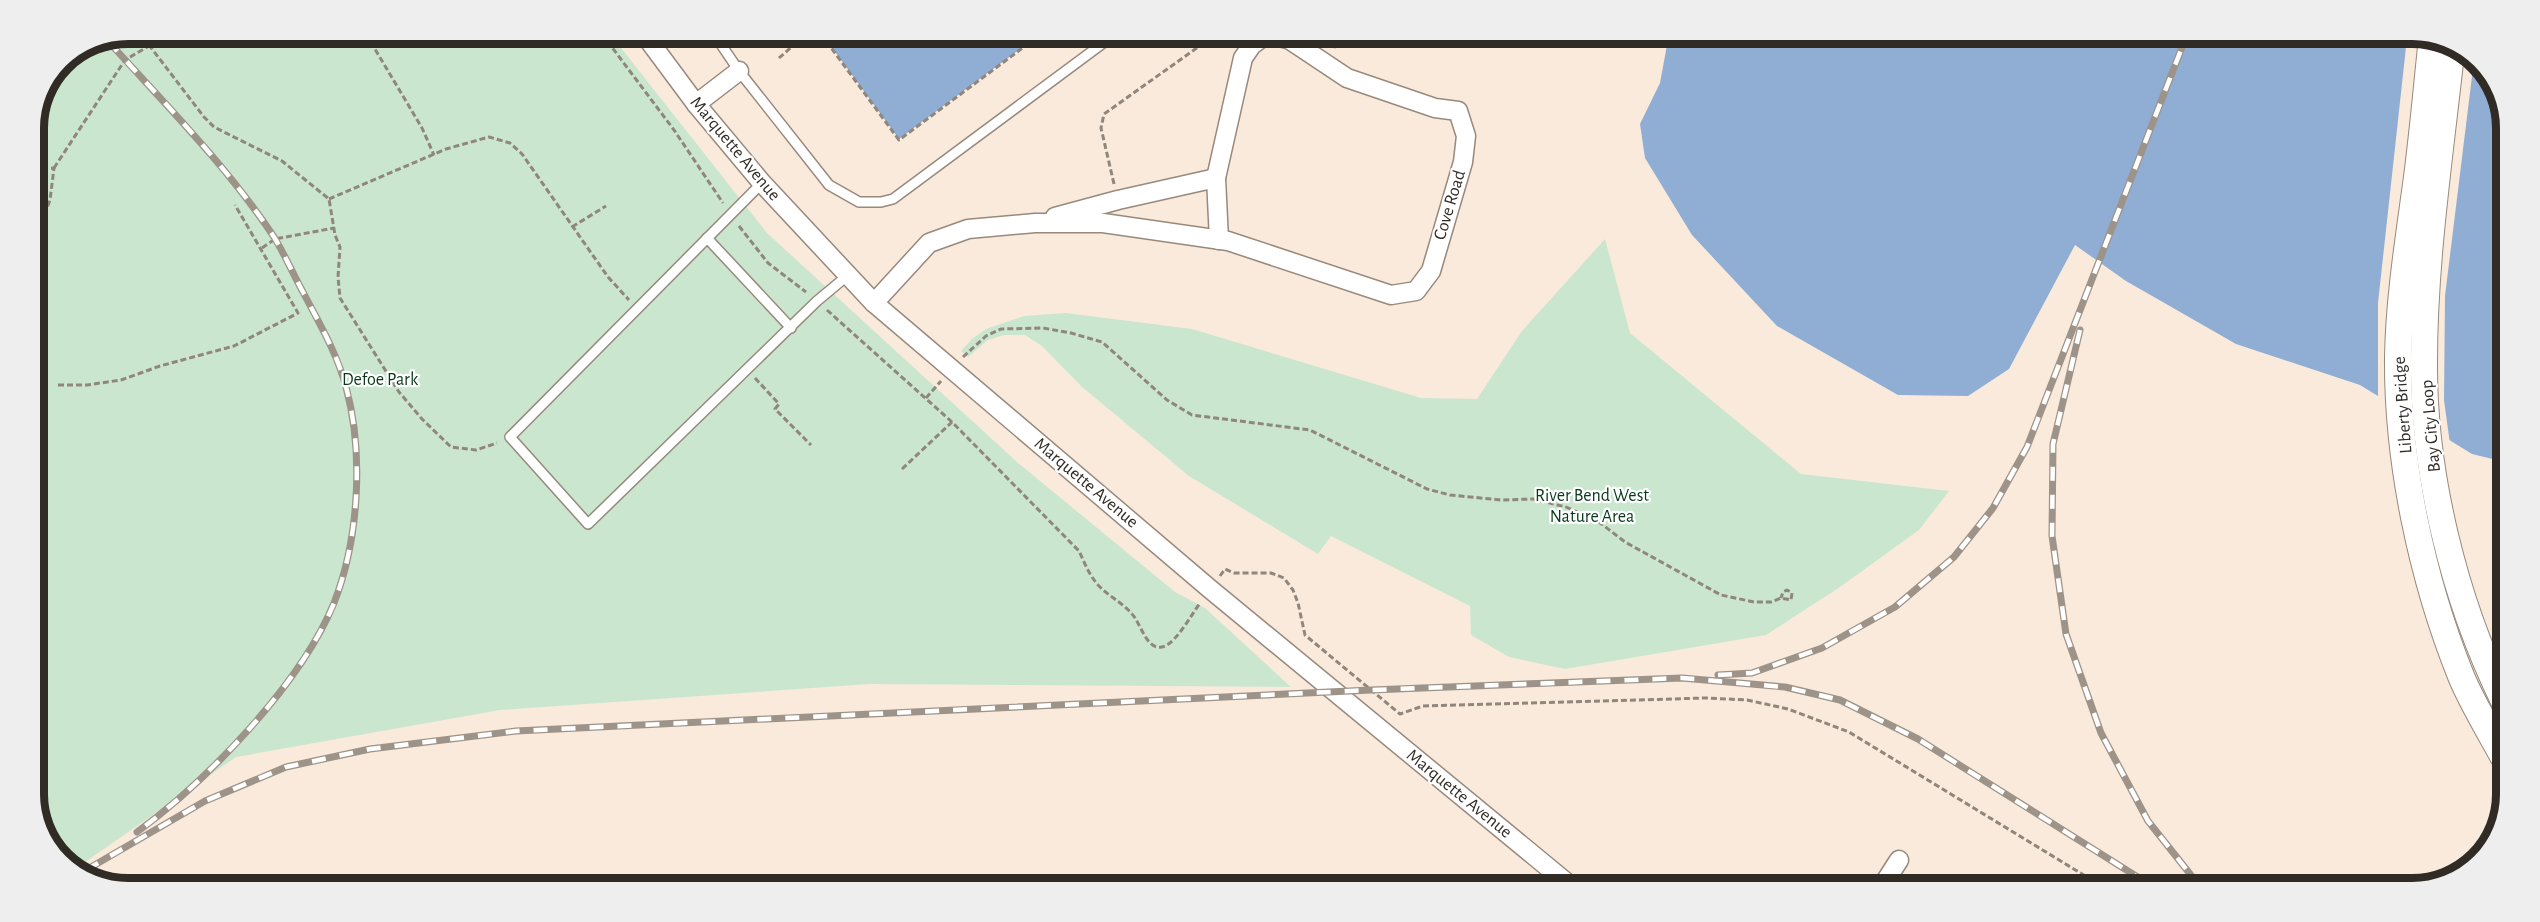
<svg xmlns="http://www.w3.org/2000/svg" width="2540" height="922" viewBox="0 0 2540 922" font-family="'Alegreya Sans',sans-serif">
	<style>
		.green { fill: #cae6cf }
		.water { fill: #90add4 }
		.pier { fill: #f9eadc }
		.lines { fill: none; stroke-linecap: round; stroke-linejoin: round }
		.lane-casing { stroke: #97897c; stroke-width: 12 }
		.street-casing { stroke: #97897c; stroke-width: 21 }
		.secondary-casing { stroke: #97897c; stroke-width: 28 }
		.path { stroke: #90867c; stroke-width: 3; stroke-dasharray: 6 3; stroke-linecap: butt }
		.lane { stroke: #fff; stroke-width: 9 }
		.street { stroke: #fff; stroke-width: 18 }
		.secondary { stroke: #fff; stroke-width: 26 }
		.rail-casing { stroke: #9d9388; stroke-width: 7 }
		.rail { stroke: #fff; stroke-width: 4.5; stroke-dasharray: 14; stroke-linecap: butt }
		.labels { text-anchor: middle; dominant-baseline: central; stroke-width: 4.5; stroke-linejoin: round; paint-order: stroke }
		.street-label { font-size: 18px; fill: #302b25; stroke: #fff }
		.park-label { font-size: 18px; fill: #083919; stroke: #fff }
		.rim { fill: none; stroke: #302b25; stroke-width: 8 }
	</style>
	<rect width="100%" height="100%" fill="#f9eadc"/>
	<!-- green -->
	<g class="green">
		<polygon points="127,33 610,34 767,233 1017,462 1175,592 1205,608 1291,687 869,684 500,710 236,757 75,869 53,852 33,801 33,121 61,60"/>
		<polygon points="1605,239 1630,333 1801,474 1949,491 1919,530 1840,587 1766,635 1565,669 1509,657 1471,635 1470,606 1331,536 1318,554 1189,476 1081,386 1042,346 1025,335 1004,335 988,340 968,357 961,351 972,339 986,329 1024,316 1066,313 1192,329 1421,398 1477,399 1522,331"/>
	</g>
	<!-- water -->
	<g class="water">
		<polygon points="822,34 1039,35 899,139"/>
		<polygon points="1665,36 2443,38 2487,70 2507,121 2505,462 2472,454 2360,385 2236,344 2126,281 2075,245 2009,369 1968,396 1898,395 1777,326 1692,235 1645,158 1640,124 1660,83 1667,45"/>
	</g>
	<!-- pier -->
	<polygon class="pier" points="2407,38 2443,38 2474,60 2445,296 2444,400 2450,444 2378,399 2378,303"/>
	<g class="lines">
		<defs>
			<g id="lane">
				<polyline points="714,34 739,71 829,185 859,202 881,202 893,199 1114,35"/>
				<polyline points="762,183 510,437 588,524 817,301 847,276"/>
				<polyline points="707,238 791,328"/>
				<polyline points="33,349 33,429"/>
			</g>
			<g id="street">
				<polyline points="644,34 696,104 762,183 874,303 1210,589 1572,887"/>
				<polyline points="696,104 739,71"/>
				<polyline points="1055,217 1118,200 1216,178"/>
				<polyline points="1219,240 1216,178 1243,58 1252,45 1266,35"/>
				<polyline points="874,303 929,243 968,229 1035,223 1103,223 1228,241 1391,295 1416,291 1431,271 1463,162 1466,136 1458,111 1435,108 1347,78 1290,40 1273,35"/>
				<polyline points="1881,888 1899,860"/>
			</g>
			<g id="secondary">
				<path d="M2432,38C2427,84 2423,131 2417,177C2409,237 2399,297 2398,357C2397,462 2422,579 2461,676C2472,703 2489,730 2503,756"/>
				<path d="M2452,44C2441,148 2424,257 2424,361C2423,472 2454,599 2503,699"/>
			</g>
		</defs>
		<!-- lane casing -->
		<use href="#lane" class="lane-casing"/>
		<!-- street casing -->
		<use href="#street" class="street-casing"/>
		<!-- secondary casing -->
		<use href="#secondary" class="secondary-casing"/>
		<!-- path -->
		<g class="path">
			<polyline points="163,33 149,45 204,117 214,127 282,161 329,199 335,235 340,247 338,277 340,298 399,392 422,419 451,447 476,450 497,443"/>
			<polyline points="366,34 422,128 434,155"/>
			<polyline points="602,34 674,130 723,203"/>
			<polyline points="821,34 899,140 1040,35"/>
			<polyline points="1328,36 1336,48"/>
			<polyline points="779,58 806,34"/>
			<polyline points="54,168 125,60 149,46"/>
			<polyline points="33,169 54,168 50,200 33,247"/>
			<polyline points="1114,184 1101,128 1104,114 1215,35"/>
			<polyline points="329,199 446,149 489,137 510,143 522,154 608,277 629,300"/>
			<polyline points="739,226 768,263 806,292"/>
			<polyline points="572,227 606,206"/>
			<polyline points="262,248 275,239 334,228"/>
			<path d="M827,310L952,422L1079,551C1085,564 1090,577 1100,587C1110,597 1123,603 1132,614C1141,623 1147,654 1165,646C1177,641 1192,614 1200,603"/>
			<polyline points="963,357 986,336 1001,329 1043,328 1071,333 1102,342 1167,400 1192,415 1310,430 1427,489 1450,495 1501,500 1533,499 1566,507 1599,522 1625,542 1721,595 1754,602 1771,602 1781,598 1791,600 1792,593 1787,590 1783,592 1781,598"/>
			<polyline points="755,378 779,404 775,409 811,445"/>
			<polyline points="58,385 87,385 121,380 160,366 234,346 298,313 235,205"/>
			<polyline points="926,398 941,381"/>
			<polyline points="902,469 952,422"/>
			<polyline points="1220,576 1225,569 1234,573 1271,573 1284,578 1293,590 1298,603 1305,635 1400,714 1423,706 1706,698 1747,700 1788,709 1849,732 2105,888"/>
		</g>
		<!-- lane -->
		<use href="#lane" class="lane"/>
		<!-- street -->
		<use href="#street" class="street"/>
		<!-- secondary -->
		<use href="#secondary" class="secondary"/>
		<defs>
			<g id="rail">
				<path d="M108,41C165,104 227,166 274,237C285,255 293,274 303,292C319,323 337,353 346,387C364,453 359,539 334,603C301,684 207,781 137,832"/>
				<polyline points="2080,330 2053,444 2052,536 2066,634 2101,733 2148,821 2202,889"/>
				<polyline points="1718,675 1752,673 1822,648 1895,607 1954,557 1993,508 2027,447 2186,37"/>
				<polyline points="86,870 205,801 286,767 370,749 516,731 1371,690 1682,678 1785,687 1840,700 1918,739 2155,888"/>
			</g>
		</defs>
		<!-- rail casing -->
		<use href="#rail" class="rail-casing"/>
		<!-- rail -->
		<use href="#rail" class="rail"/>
	</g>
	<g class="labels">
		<!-- street labels -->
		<g class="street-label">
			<text transform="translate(735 149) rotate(50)">Marquette Avenue</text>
			<text transform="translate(1450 205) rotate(-73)">Cove Road</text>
			<text transform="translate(2403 405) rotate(-94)">Liberty Bridge</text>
			<text transform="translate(2431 426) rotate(-95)">Bay City Loop</text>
			<text transform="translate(1086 483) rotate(40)">Marquette Avenue</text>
			<text transform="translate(1459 794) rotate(39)">Marquette Avenue</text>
		</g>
		<!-- park labels -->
		<g class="park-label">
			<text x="380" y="380">Defoe Park</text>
			<text x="1592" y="496">River Bend West<tspan x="1592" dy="21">Nature Area</tspan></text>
		</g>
	</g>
	<!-- crop -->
	<path d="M0 0H2540V922H0ZM128 44H2412A84 84 0 0 1 2496 128V794A84 84 0 0 1 2412 878H128A84 84 0 0 1 44 794V128A84 84 0 0 1 128 44Z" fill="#eee" fill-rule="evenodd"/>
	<path class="rim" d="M128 44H2412A84 84 0 0 1 2496 128V794A84 84 0 0 1 2412 878H128A84 84 0 0 1 44 794V128A84 84 0 0 1 128 44Z"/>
</svg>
